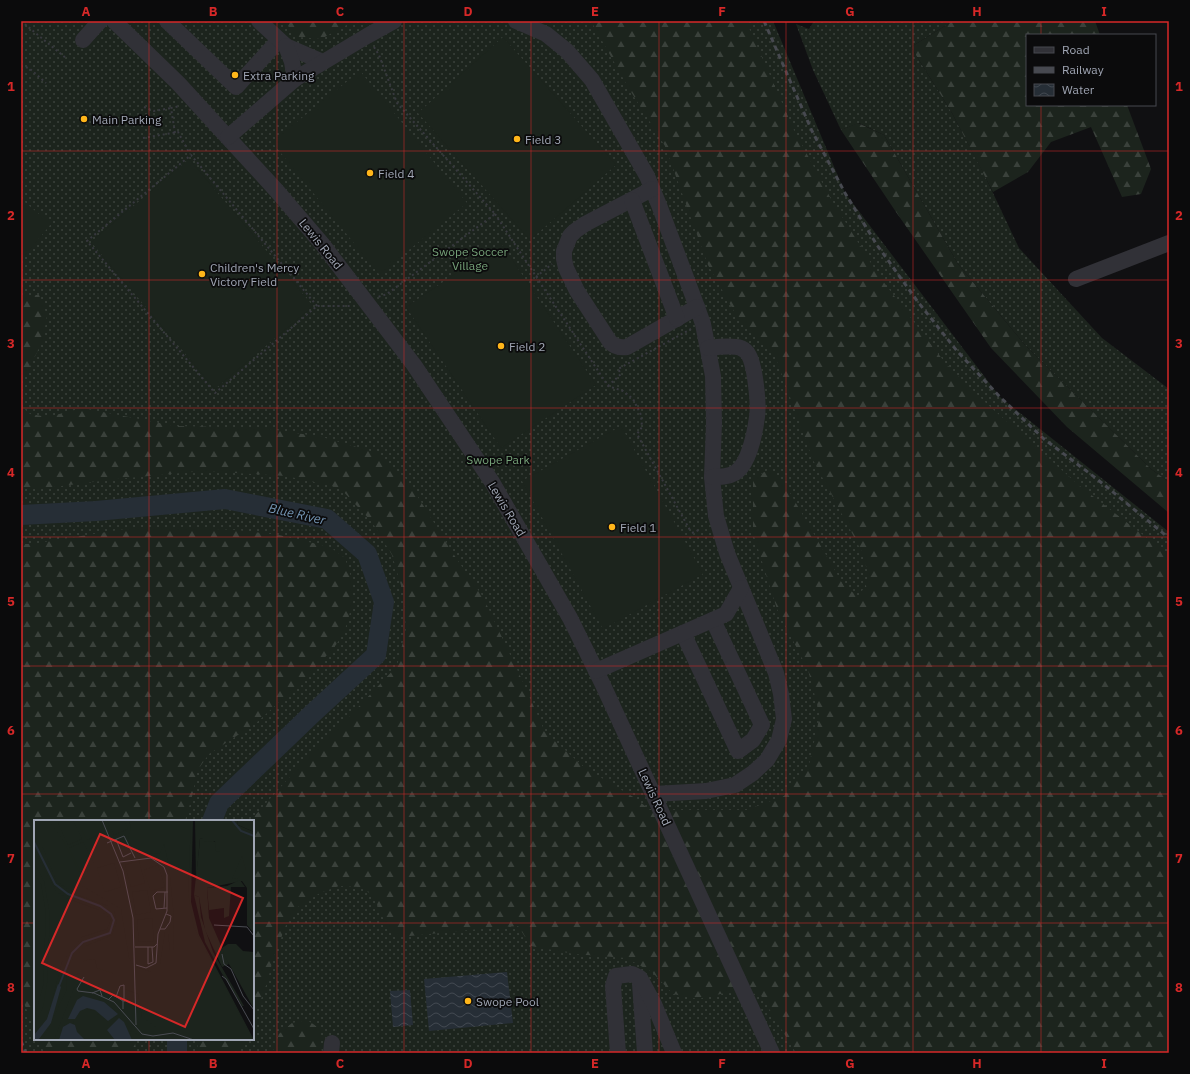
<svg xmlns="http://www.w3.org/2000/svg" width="1190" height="1074" viewBox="0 0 1190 1074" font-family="'IBM Plex Sans',sans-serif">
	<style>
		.grass { fill: url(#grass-dots); fill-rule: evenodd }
		.forest { fill: url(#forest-firs) }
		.garden { fill: #1c241d }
		.water { fill: url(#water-waves) }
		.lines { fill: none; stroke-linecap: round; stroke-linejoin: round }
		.river { stroke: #262e36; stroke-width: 20 }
		.path { stroke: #37383e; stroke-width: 2; stroke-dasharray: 2 3; stroke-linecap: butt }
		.minor { stroke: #313137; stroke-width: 16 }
		.rail { stroke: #474950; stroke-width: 3; stroke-dasharray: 5 4; stroke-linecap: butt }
		.grid { fill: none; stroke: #d62828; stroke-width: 1; stroke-opacity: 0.55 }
		.poi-dot { fill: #ffb61a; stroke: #0b0b0c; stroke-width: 1.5 }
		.labels { text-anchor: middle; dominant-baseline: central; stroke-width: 3.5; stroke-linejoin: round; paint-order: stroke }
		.poi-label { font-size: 12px; fill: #a0a6b4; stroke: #0b0b0c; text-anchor: start }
		.street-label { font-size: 12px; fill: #a0a6b4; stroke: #0b0b0c }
		.park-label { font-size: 12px; fill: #75a178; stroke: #0b0b0c }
		.water-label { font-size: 13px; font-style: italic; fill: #7394b3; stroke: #0b0b0c }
		.inset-river { fill: none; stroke: #262e36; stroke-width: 2 }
		.inset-road { fill: none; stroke: #4a4c53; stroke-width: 1 }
		.view { fill: #d62828; fill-opacity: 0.15; stroke: #d62828; stroke-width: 2 }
		.inset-edge { fill: none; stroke: #a0a6b4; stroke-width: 2 }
		.neatline { fill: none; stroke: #d62828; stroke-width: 1.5 }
		.grid-label { font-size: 13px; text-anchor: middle; font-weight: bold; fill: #d62828 }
	</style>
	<defs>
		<pattern id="grass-dots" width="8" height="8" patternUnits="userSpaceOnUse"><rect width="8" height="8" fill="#1c241d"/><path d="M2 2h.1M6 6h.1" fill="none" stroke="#3a413b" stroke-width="1.8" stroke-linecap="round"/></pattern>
		<pattern id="forest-firs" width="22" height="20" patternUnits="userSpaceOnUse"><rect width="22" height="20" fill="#1c241d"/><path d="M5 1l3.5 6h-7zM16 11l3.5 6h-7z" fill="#3a413b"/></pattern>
		<pattern id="water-waves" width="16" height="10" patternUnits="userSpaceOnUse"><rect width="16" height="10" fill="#262e36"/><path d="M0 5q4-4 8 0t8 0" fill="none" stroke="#424951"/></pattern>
	</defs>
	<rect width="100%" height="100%" fill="#101012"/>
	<!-- grass -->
	<g class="grass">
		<path d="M21,21H773L845,193L1000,397L1169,532V1053H21ZM35,821H253V1039H35Z"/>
		<polygon points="814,21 953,21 911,47 952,113 984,174 1019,248 1102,338 1169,389 1169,482 1151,469 1025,345 958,264 884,135 859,123 841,130 813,70 796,24 809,29"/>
	</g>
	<!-- forest -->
	<g class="forest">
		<polygon points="283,21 354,21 321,39 299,37"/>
		<polygon points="591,21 746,21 794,130 831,199 879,276 946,364 987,404 1081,487 1169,555 1169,1053 796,1053 760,994 725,993 698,999 673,994 652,972 626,958 574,954 531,946 518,926 479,929 400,937 387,927 373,895 359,887 339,886 320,893 299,906 286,925 273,959 267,983 253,1020 253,821 250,821 306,759 348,718 397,666 406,629 403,592 392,555 372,522 340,488 286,476 203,471 117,479 38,489 21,488 21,406 30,414 48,417 82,408 175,426 263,428 322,437 377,453 408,481 456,558 483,597 522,680 545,732 585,768 635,798 650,810 747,810 784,796 809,765 820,715 808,670 777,609 753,533 753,478 768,470 786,486 844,586 858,596 870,580 862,552 813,460 775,356 735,313 708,265 665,146 628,87"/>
		<polygon points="953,21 1095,21 1100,35 1027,35 1027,105 1127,105 1151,169 1141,194 1122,197 1091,127 1051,142 1028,172 993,192 952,113 911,47"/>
		<polygon points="858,123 884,135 958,264 1025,345 1151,469 1169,482 1169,513 1067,427 991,348 896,212 841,130"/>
		<polygon points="21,295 39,295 47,315 43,340 25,377 21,383"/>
		<polygon points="175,527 236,530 279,535 330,547 345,558 351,577 353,597 349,616 344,633 333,649 297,686 256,723 209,754 197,771 193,793 185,821 35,821 35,1030 21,996 21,544 32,544 131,528"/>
		<polygon points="307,1020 319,1028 322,1053 272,1053 279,1034 292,1023"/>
		<polygon points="39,1039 134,1039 137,1053 44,1053"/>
		<polygon points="197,1039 245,1039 238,1053 198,1053"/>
	</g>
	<!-- garden -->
	<g class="garden">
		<polygon points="503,37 616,165 530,240 418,113"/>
		<polygon points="360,71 467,203 379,274 272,142"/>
		<polygon points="189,159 313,306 215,389 91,242"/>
		<polygon points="21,199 51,224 21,260"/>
		<polygon points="501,243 596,385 501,448 406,307"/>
		<polygon points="621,426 703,574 603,629 522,481"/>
	</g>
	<!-- water -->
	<g class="water">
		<polygon points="507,972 513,1023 429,1031 424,979"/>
		<polygon points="410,990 413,1025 393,1027 390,991"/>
	</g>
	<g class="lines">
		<!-- river -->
		<g class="river">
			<polyline points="21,515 96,511 225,499 327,519 367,554 384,602 376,655 313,713 219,803 212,821"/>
			<polyline points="177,1039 177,1053"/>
		</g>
		<!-- path -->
		<g class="path">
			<polyline points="21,21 67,59"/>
			<polyline points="374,47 379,55 397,103 495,214 387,294 378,297"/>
			<polyline points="21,66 29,68 46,83"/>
			<polyline points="144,107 154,111 171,108"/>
			<polyline points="175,133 171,108 180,106"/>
			<polyline points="143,138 178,132 190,154"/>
			<polyline points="495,214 608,386 623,391 633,399 641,415 642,427 637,434 691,532"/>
			<polyline points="536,277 552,264"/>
			<polyline points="317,306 191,155 87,241 215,393 317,306 352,306"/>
			<polyline points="608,386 621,374 618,369 691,329"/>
			<polyline points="692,533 701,529"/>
		</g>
		<!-- minor -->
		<g class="minor">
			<polyline points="114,21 178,83 221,130 276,190 323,245 414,365 492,482 570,618 603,685 772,1053"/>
			<polyline points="167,21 236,87 279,40"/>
			<polyline points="259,21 286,46 323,62"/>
			<polyline points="516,21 546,34 567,51 592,80 647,176 659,205 697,307 703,324 713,376 714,423 712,477 716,516 727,553 776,673 781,694 784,719 779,740 767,760 753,773 735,785 706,791 654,794"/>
			<polyline points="83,40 100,21"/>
			<polyline points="286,46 292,62 295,79"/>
			<polyline points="228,137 295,79 367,36 394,21"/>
			<path d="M652,189L585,224L575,231L570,236L564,251V259L566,268L577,291L610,342C615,347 620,348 627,347L697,307"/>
			<polyline points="632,200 677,319"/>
			<polyline points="1076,279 1169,243"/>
			<path d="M708,348C717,347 732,345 741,348C743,349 747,352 748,354C755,364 759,404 757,417C755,432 749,464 735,473C728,477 720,477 712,477"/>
			<polyline points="683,633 738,751 753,740 762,725 713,620"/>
			<polyline points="596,671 726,614 741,588"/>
			<polyline points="640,984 645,1053"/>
			<polyline points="331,1053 332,1043"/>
			<polyline points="618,1053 613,986 616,976 632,974 640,978 654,1004 674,1053"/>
		</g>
		<!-- rail -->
		<g class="rail">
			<polyline points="764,21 812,131 845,193 877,245 918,302 957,351 1000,397 1044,439 1097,479 1169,538"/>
			<polyline points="21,1041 26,1053"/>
		</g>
	</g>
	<!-- grid -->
	<path class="grid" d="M149,21V821M277,21V1053M404,21V1053M531,21V1053M659,21V1053M786,21V1053M913,21V1053M1041,21V35M1041,105V1053M21,151H1169M21,280H1169M21,408H1169M21,537H1169M21,666H1169M21,794H1169M21,923H35M253,923H1169M149,1039V1053"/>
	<!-- markers -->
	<g class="poi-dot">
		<circle cx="235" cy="75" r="4"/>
		<circle cx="84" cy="119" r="4"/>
		<circle cx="517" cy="139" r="4"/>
		<circle cx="370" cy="173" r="4"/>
		<circle cx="202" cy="274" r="4"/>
		<circle cx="501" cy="346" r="4"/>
		<circle cx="612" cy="527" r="4"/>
		<circle cx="468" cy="1001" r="4"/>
	</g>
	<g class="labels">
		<!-- poi labels -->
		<g class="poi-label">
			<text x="243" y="75">Extra Parking</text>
			<text x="92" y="119">Main Parking</text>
			<text x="525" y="139">Field 3</text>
			<text x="378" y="173">Field 4</text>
			<text x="210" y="267">Children's Mercy<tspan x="210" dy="14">Victory Field</tspan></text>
			<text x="509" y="346">Field 2</text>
			<text x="620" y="527">Field 1</text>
			<text x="476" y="1001">Swope Pool</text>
		</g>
		<!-- street labels -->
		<g class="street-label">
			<text transform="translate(321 244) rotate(51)">Lewis Road</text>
			<text transform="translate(507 509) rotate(59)">Lewis Road</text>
			<text transform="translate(655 797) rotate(65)">Lewis Road</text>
		</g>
		<!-- park labels -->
		<g class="park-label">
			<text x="470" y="251">Swope Soccer<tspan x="470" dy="14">Village</tspan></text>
			<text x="498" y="459">Swope Park</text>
		</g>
		<!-- water labels -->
		<g class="water-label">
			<text transform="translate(297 514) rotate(13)">Blue River</text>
		</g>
	</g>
	<!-- overview -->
	<g transform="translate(34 820)">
		<rect width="220" height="220" fill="#101012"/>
		<path d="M0,0H159L157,82L165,115L220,220H0ZM203,0H220V12L204,5ZM168,18L220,32V113L213,105V68L208,61L173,68L175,98L195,144L188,147L171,110L165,77L160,75L166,19Z" fill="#1c241d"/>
		<path d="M0,0L15,1L29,20L45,52L54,51L52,57L46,62L47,65L87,89L95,138L100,146L117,152L126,144L131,112L134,114L136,130H139L140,98L135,46L130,24L126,33L100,34L94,17L97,8L95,0H157L154,72L160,108L219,220H98L96,210L111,219H119L124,217V209L108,197L104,174L93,170L78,153L63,148L61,140L56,139L50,141L38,154V156L46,153L49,155L40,168L20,220H9L33,169L32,155L37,141L52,126L78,115L83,102L80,91L74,86L44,75L23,62L9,28L0,16ZM161,0H203L204,5L220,12V32H186L182,31L181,21L171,22L168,18L166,19L162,61ZM0,30L22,71L32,78L65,90L77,99L73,109L48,117L28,142L13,199L0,215V206L9,187L13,163L16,95L10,61L0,42ZM208,36L212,50L204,58L198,59ZM0,51L7,64L12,93L9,166L0,199ZM206,60L211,67H197L195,96L190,98V88L175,90L173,68L193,66ZM160,75L165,77L167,97L179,132L210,186H208L187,152L171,122ZM194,124H202L209,131L220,132V189L190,135L188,128ZM53,189L60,191L74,202L82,196L83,198L73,208L81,220H51L43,212L39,202Z" fill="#1c241d"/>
		<path d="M30,0H39L48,19L34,25L24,3ZM43,0H59L66,14L53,20ZM73,0H90L94,9L80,15ZM49,22L60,43L46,50L35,28ZM105,41L111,63L97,67L91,45ZM80,43L87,67L71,72L63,48ZM124,45L131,67L117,71L110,50ZM113,70L117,92L102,95L98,72ZM118,98L120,121L105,122L103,100Z" fill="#1c241d"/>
		<path d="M24,164L27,167L17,203L5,219L0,220V215L13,199ZM49,176L70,182L84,194L74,201L61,190L53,188L46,191L41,199H34L43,180ZM85,198L90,202L98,220H81L73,210ZM36,203L41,205L43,212L51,220H25L29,207Z" fill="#262e36"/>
		<path class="inset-river" d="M198,0L207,11L220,16M0,22L21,64L34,74L66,86L77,94L80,100L76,113L49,122L38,133L25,166"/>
		<path class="inset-road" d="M68,0L89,51L99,98L102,205M82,19L89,37L97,33M73,23L90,16L101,38M86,42L117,38L130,47L133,55V91L124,114L122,143L112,148L102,145M130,88L131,72M133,88L122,89L119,76L123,72H134M180,105L213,107L220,116M126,109H131L136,102L137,96L132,94M101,127H120L123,124M114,127V144L119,142L118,127M188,134L190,144L197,149L209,176L220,190M188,156L192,159L220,209M50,157L43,169L44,171L60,173L80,182L108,214L119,216L139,213L160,220M58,173L66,170L68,176M82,177L86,166L90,165V182M75,179L79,175L89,181V189"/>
		<path class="view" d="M66,14L209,78L151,207L8,143Z"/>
		<rect width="220" height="220" class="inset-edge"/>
	</g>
	<!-- border -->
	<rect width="1190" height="1074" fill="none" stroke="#0b0b0c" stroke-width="44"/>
	<!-- legend -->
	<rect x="1026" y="34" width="130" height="72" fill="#0b0b0c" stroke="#47494f"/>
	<rect x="1034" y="47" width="20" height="6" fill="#313137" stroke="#47494f"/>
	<text x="1062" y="54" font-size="12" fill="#a0a6b4">Road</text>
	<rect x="1034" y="67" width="20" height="6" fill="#474950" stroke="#47494f"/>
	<text x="1062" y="74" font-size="12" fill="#a0a6b4">Railway</text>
	<rect x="1034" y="84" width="20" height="12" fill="url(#water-waves)" stroke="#47494f"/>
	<text x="1062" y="94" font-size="12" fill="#a0a6b4">Water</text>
	<rect x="22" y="22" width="1146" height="1030" class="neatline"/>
	<g class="grid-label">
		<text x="86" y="16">A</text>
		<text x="213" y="16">B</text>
		<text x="340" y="16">C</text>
		<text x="468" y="16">D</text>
		<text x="595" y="16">E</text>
		<text x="722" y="16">F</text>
		<text x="850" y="16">G</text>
		<text x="977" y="16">H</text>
		<text x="1104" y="16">I</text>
		<text x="11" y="91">1</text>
		<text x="1179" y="91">1</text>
		<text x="11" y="220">2</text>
		<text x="1179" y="220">2</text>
		<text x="11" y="348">3</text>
		<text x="1179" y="348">3</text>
		<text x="11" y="477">4</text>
		<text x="1179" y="477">4</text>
		<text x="11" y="606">5</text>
		<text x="1179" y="606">5</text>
		<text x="11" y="735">6</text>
		<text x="1179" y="735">6</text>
		<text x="11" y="863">7</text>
		<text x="1179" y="863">7</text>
		<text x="11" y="992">8</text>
		<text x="1179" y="992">8</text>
		<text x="86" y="1068">A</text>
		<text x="213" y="1068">B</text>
		<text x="340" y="1068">C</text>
		<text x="468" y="1068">D</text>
		<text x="595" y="1068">E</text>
		<text x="722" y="1068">F</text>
		<text x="850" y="1068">G</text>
		<text x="977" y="1068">H</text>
		<text x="1104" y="1068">I</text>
	</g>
</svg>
